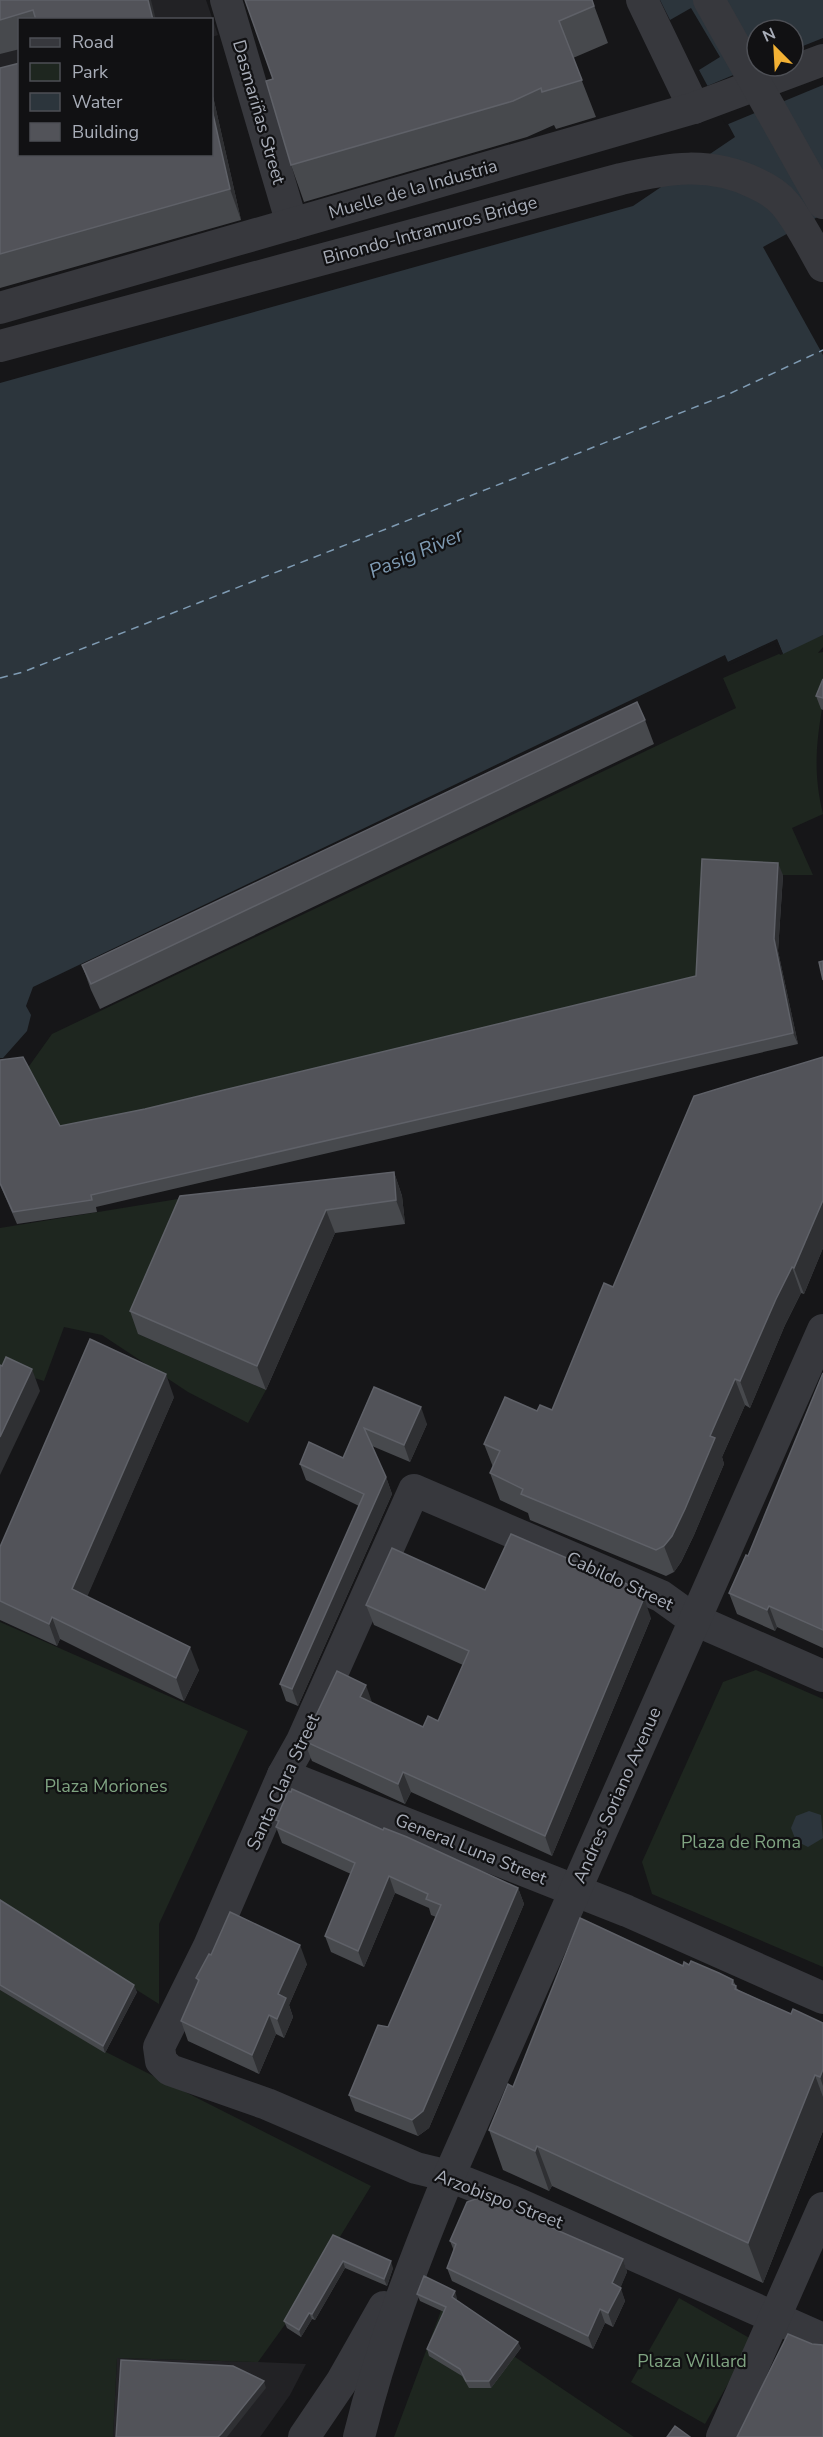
<svg xmlns="http://www.w3.org/2000/svg" width="823" height="2437" viewBox="0 0 823 2437" font-family="'Nunito Sans',sans-serif">
	<style>
		.built { fill: #222225 }
		.green { fill: #1e261f }
		.water { fill: #2c353c; fill-rule: evenodd }
		.pier { fill: #161618 }
		.lines { fill: none; stroke-linecap: round; stroke-linejoin: round }
		.ferry { stroke: #7f9bb3; stroke-width: 1.5; stroke-dasharray: 8 6; stroke-linecap: butt }
		.minor { stroke: #37383d; stroke-width: 32 }
		.minor-bridge { stroke: #37383d; stroke-width: 32 }
		.wall { fill: #47494d }
		.shaded-wall { fill: #2f3033 }
		.building { fill: #525359; stroke: #5f6168; stroke-width: 1.5 }
		.labels { text-anchor: middle; dominant-baseline: central; stroke-width: 4.5; stroke-linejoin: round; paint-order: stroke }
		.street-label { font-size: 18px; fill: #a8adb8; stroke: #111113 }
		.park-label { font-size: 18px; fill: #7fa381; stroke: #111113 }
		.water-label { font-size: 20px; font-style: italic; fill: #7f9bb3; stroke: #111113 }
	</style>
	<rect width="100%" height="100%" fill="#161618"/>
	<!-- built -->
	<g class="built">
		<polygon points="0,0 206,0 218,35 212,37 212,20 20,20 19,92 0,97"/>
		<polygon points="117,2358 258,2362 306,2364 290,2395 260,2437 113,2437"/>
	</g>
	<!-- green -->
	<g class="green">
		<path d="M823,635V647L818,653L823,652C823,668 823,687 823,703C816,744 813,773 823,814L792,828L813,875H783L701,988L64,1138L27,1069L52,1034L736,708L723,678Z"/>
		<polygon points="184,1198 138,1334 266,1390 248,1423 188,1392 102,1335 64,1327 44,1381 0,1367 0,1228"/>
		<polygon points="0,1622 248,1731 159,1924 159,2004 0,1904"/>
		<polygon points="756,1670 823,1699 823,1967 652,1894 642,1862 723,1682"/>
		<polygon points="0,1990 106,2052 371,2186 294,2312 258,2362 117,2358 113,2437 0,2437"/>
		<polygon points="679,2298 753,2340 705,2424 631,2382"/>
		<polygon points="442,2308 634,2437 394,2437"/>
	</g>
	<!-- water -->
	<g class="water">
		<path d="M660,0H823V635L783,654L777,640L728,662L725,655L33,987L26,1006L31,1015L27,1031L3,1058H0V383L633,206L735,137L699,70L720,57L691,8L670,20ZM757,30H793V66H757Z"/>
		<polygon points="809,1811 821,1815 823,1838 808,1847 796,1841 791,1828 796,1816"/>
	</g>
	<!-- pier -->
	<g class="pier">
		<polygon points="823,38 823,85 726,125 705,87 757,65 793,66 793,50"/>
		<polygon points="823,214 823,355 763,247"/>
		<polygon points="777,639 783,654 780,655 775,643 729,665 728,662"/>
	</g>
	<g class="lines">
		<!-- ferry -->
		<polyline class="ferry" points="0,678 23,672 731,393 823,350"/>
		<!-- minor -->
		<g class="minor">
			<polyline points="226,0 292,224"/>
			<polyline points="642,0 694,108"/>
			<polyline points="0,308 694,108 823,60"/>
			<path d="M0,346L621,179C668,168 709,161 755,183C766,188 777,194 785,204C800,222 811,245 823,266"/>
			<polyline points="823,1676 693,1619 661,1596 414,1490 302,1741 283,1775 209,1946 159,2047 161,2061 170,2070 267,2104 416,2168 449,2176 512,2201 823,2339"/>
			<polyline points="283,1775 627,1911 823,1998"/>
			<polyline points="304,2437 342,2381 384,2307"/>
			<path d="M359,2437C381,2347 414,2261 449,2176L823,1330"/>
			<polyline points="722,2437 823,2208"/>
		</g>
		<!-- minor-bridge -->
		<polyline class="minor-bridge" points="709,0 823,203"/>
	</g>
	<!-- wall -->
	<g class="wall">
		<polygon points="0,0 156,20 20,20 20,49 0,54"/>
		<polygon points="592,0 608,43 573,58 596,117 556,129 554,125 527,137 304,202 291,165 273,79"/>
		<polygon points="0,68 212,154 212,92 241,220 0,288"/>
		<polygon points="823,679 823,710 821,709 816,696"/>
		<polygon points="645,720 654,744 100,1009 91,990 82,965"/>
		<polygon points="783,875 778,951 798,1044 96,1207 97,1212 17,1224 0,1185 0,1060 60,1126 145,1109 696,976"/>
		<polygon points="823,1057 823,1248 804,1294 801,1293 785,1325 750,1408 745,1405 722,1457 724,1464 694,1535 681,1562 674,1572 666,1576 530,1520 528,1513 500,1500 490,1473 493,1467 484,1444 537,1411 552,1410 613,1287"/>
		<polygon points="394,1172 402,1196 405,1224 335,1233 266,1390 138,1334 130,1311"/>
		<polygon points="823,1373 823,1648 777,1627 775,1631 737,1614 729,1593 748,1556"/>
		<polygon points="374,1387 427,1424 410,1462 372,1446 386,1477 392,1494 298,1706 286,1701 280,1684 359,1506 306,1480 300,1464 343,1458"/>
		<polygon points="174,1397 87,1596 199,1670 184,1701 60,1639 57,1646 0,1620 0,1547"/>
		<polygon points="485,1590 651,1618 552,1856 411,1792 405,1804 312,1761 304,1741 372,1703 423,1727 438,1721 463,1665 374,1625 366,1605"/>
		<polygon points="276,1820 383,1830 518,1888 524,1904 429,2128 418,2136 355,2111 349,2095 388,2027 436,1917 431,1915 429,1908 395,1893 364,1967 331,1952 325,1936 351,1874 282,1843 276,1827 278,1824"/>
		<polygon points="0,1900 137,1992 105,2053 0,1990"/>
		<polygon points="211,1955 307,1964 289,2005 293,2017 284,2038 276,2034 259,2074 188,2041 181,2021 198,1982 196,1978"/>
		<polygon points="689,1965 733,1980 738,1990 791,2014 823,2023 823,2131 763,2283 552,2186 549,2191 503,2170 489,2130 513,2087 683,1966"/>
		<polygon points="333,2235 393,2268 387,2286 345,2268 315,2320 312,2319 301,2337 287,2328 284,2321"/>
		<polygon points="450,2241 623,2259 627,2272 620,2288 625,2301 613,2327 605,2323 593,2349 452,2281 447,2268 454,2251"/>
		<polygon points="417,2294 457,2298 456,2300 521,2348 491,2388 469,2388 462,2376 429,2356 427,2349 444,2312 420,2301"/>
	</g>
	<!-- shaded-wall -->
	<g class="shaded-wall">
		<polygon points="148,0 151,0 156,20 153,20"/>
		<polygon points="212,92 241,220 230,189 212,110"/>
		<polygon points="778,863 783,875 778,951 798,1044 793,1033 774,939"/>
		<polygon points="394,1172 402,1196 405,1224 396,1200"/>
		<polygon points="823,1200 823,1248 804,1294 794,1268"/>
		<polygon points="326,1210 335,1233 266,1390 257,1366"/>
		<polygon points="792,1267 801,1293 785,1325 750,1408 740,1381 776,1299"/>
		<polygon points="32,1369 40,1391 0,1475 0,1437"/>
		<polygon points="166,1374 174,1397 81,1611 72,1589"/>
		<polygon points="735,1379 745,1405 722,1457 724,1464 694,1535 681,1562 674,1572 664,1546 710,1436"/>
		<polygon points="421,1407 427,1424 410,1462 404,1445"/>
		<polygon points="386,1477 392,1494 298,1706 292,1689"/>
		<polygon points="644,1598 651,1618 552,1856 545,1836"/>
		<polygon points="769,1606 777,1627 775,1631 767,1610"/>
		<polygon points="52,1617 60,1639 57,1646 49,1624"/>
		<polygon points="190,1647 199,1670 184,1701 176,1678"/>
		<polygon points="366,1685 373,1705 360,1697"/>
		<polygon points="403,1772 411,1792 405,1804 398,1784"/>
		<polygon points="389,1876 395,1893 364,1967 358,1951"/>
		<polygon points="518,1888 524,1904 429,2128 418,2136 412,2120"/>
		<polygon points="300,1945 307,1964 289,2005 293,2017 284,2038 277,2019 278,1994"/>
		<polygon points="134,1985 137,1992 105,2053 103,2046"/>
		<polygon points="269,2015 276,2034 259,2074 252,2055"/>
		<polygon points="823,2069 823,2086 820,2077"/>
		<polygon points="815,2075 823,2097 823,2131 763,2283 748,2243"/>
		<polygon points="537,2146 552,2186 549,2191 535,2151"/>
		<polygon points="623,2259 627,2272 620,2289 621,2288 625,2301 613,2327 608,2313 612,2283"/>
		<polygon points="343,2261 345,2268 315,2320 312,2314"/>
		<polygon points="391,2261 393,2268 387,2286 384,2279"/>
		<polygon points="455,2291 457,2298 454,2304 452,2297"/>
		<polygon points="600,2309 605,2323 593,2349 588,2336"/>
		<polygon points="309,2313 312,2319 301,2337 299,2330"/>
		<polygon points="518,2342 521,2348 491,2388 489,2381"/>
		<polygon points="264,2381 266,2388 227,2437 218,2437"/>
	</g>
	<!-- building -->
	<g class="building">
		<polygon points="0,0 148,0 153,20 36,20 33,10 0,20"/>
		<polygon points="245,0 592,0 594,6 559,21 582,80 542,92 541,88 513,101 291,165 266,81 273,79"/>
		<polygon points="20,63 20,154 212,154 212,110 230,189 0,254 0,68"/>
		<polygon points="823,679 823,698 816,696"/>
		<polygon points="637,702 645,720 91,984 82,965"/>
		<polygon points="702,859 778,863 774,939 793,1033 91,1195 92,1200 13,1212 0,1183 0,1060 23,1057 60,1126 145,1109 696,976"/>
		<polygon points="823,961 823,980 819,962"/>
		<polygon points="823,1057 823,1200 794,1268 792,1267 776,1299 740,1381 735,1379 710,1436 715,1438 685,1509 672,1536 664,1546 656,1550 521,1494 523,1489 490,1473 500,1451 484,1444 505,1397 537,1411 540,1405 552,1410 604,1283 613,1287 694,1096"/>
		<polygon points="394,1172 396,1200 326,1210 257,1366 130,1311 180,1196"/>
		<polygon points="90,1339 166,1374 72,1589 190,1647 176,1678 52,1617 49,1624 0,1601 0,1547"/>
		<polygon points="6,1357 32,1369 0,1437 0,1365 2,1366"/>
		<polygon points="823,1373 823,1630 769,1606 767,1610 729,1593 746,1555 748,1556"/>
		<polygon points="374,1387 421,1407 404,1445 364,1428 386,1477 292,1689 280,1684 364,1494 300,1464 309,1442 343,1458"/>
		<polygon points="511,1534 641,1590 644,1598 545,1836 403,1772 398,1784 304,1741 337,1671 366,1685 360,1697 423,1727 428,1716 438,1721 469,1651 366,1605 392,1548 485,1590"/>
		<polygon points="292,1789 383,1830 384,1828 407,1837 518,1888 423,2111 412,2120 349,2095 378,2025 388,2027 441,1905 426,1899 428,1894 389,1876 358,1951 325,1936 355,1863 276,1827 279,1821 276,1820 288,1791 291,1792"/>
		<polygon points="0,1900 134,1985 103,2046 0,1985"/>
		<polygon points="230,1912 300,1945 278,1994 286,1998 277,2019 269,2015 252,2055 181,2021 199,1980 196,1978 209,1954 211,1955"/>
		<polygon points="580,1918 683,1966 684,1962 689,1965 691,1961 719,1973 733,1980 732,1984 736,1986 735,1989 791,2014 793,2009 823,2023 823,2069 820,2077 815,2075 748,2243 537,2146 535,2151 489,2130 508,2084 513,2087"/>
		<polygon points="481,2197 623,2259 612,2283 621,2288 608,2313 600,2309 588,2336 447,2268 456,2244 450,2241 467,2202"/>
		<polygon points="333,2235 391,2261 384,2279 343,2261 312,2314 309,2313 299,2330 284,2321"/>
		<polygon points="424,2276 455,2291 452,2297 518,2342 489,2381 466,2381 460,2369 427,2349 446,2307 417,2294"/>
		<polygon points="788,2334 812,2344 823,2345 823,2437 737,2437"/>
		<polygon points="121,2360 233,2366 264,2381 222,2433 218,2437 116,2437"/>
		<polygon points="675,2426 690,2437 667,2437"/>
	</g>
	<g class="labels">
		<!-- street labels -->
		<g class="street-label">
			<text transform="translate(259 112) rotate(74)">Dasmariñas Street</text>
			<text transform="translate(413 189) rotate(-16)">Muelle de la Industria</text>
			<text transform="translate(430 230) rotate(-15)">Binondo-Intramuros Bridge</text>
			<text transform="translate(620 1581) rotate(25)">Cabildo Street</text>
			<text transform="translate(283 1782) rotate(-65)">Santa Clara Street</text>
			<text transform="translate(617 1795) rotate(-66)">Andres Soriano Avenue</text>
			<text transform="translate(471 1849) rotate(22)">General Luna Street</text>
			<text transform="translate(499 2199) rotate(21)">Arzobispo Street</text>
		</g>
		<!-- park labels -->
		<g class="park-label">
			<text x="106" y="1786">Plaza Moriones</text>
			<text x="741" y="1842">Plaza de Roma</text>
			<text x="692" y="2361">Plaza Willard</text>
		</g>
		<!-- water labels -->
		<g class="water-label">
			<text transform="translate(416 553) rotate(-23)">Pasig River</text>
		</g>
	</g>
	<!-- legend -->
	<rect x="18" y="18" width="195" height="138" fill="#111113" stroke="#4d4f55" stroke-width="1.5"/>
	<rect x="30" y="38" width="30" height="9" fill="#37383d" stroke="#4d4f55" stroke-width="1.5"/>
	<text x="72" y="48" font-size="18" fill="#a8adb8">Road</text>
	<rect x="30" y="63" width="30" height="18" fill="#1e261f" stroke="#4d4f55" stroke-width="1.5"/>
	<text x="72" y="78" font-size="18" fill="#a8adb8">Park</text>
	<rect x="30" y="93" width="30" height="18" fill="#2c353c" stroke="#4d4f55" stroke-width="1.5"/>
	<text x="72" y="108" font-size="18" fill="#a8adb8">Water</text>
	<rect x="30" y="123" width="30" height="18" fill="#525359" stroke="#4d4f55" stroke-width="1.5"/>
	<text x="72" y="138" font-size="18" fill="#a8adb8">Building</text>
	<!-- north arrow -->
	<g transform="translate(775 48) rotate(336)"><circle r="28" fill="#111113" stroke="#4d4f55" stroke-width="1.5"/>
	<path d="M0-4.5L10 22L0 15L-10 22Z" fill="#f2b134"/>
	<text y="-9" font-size="16" font-weight="bold" text-anchor="middle" fill="#a8adb8">N</text>
	</g>
</svg>
